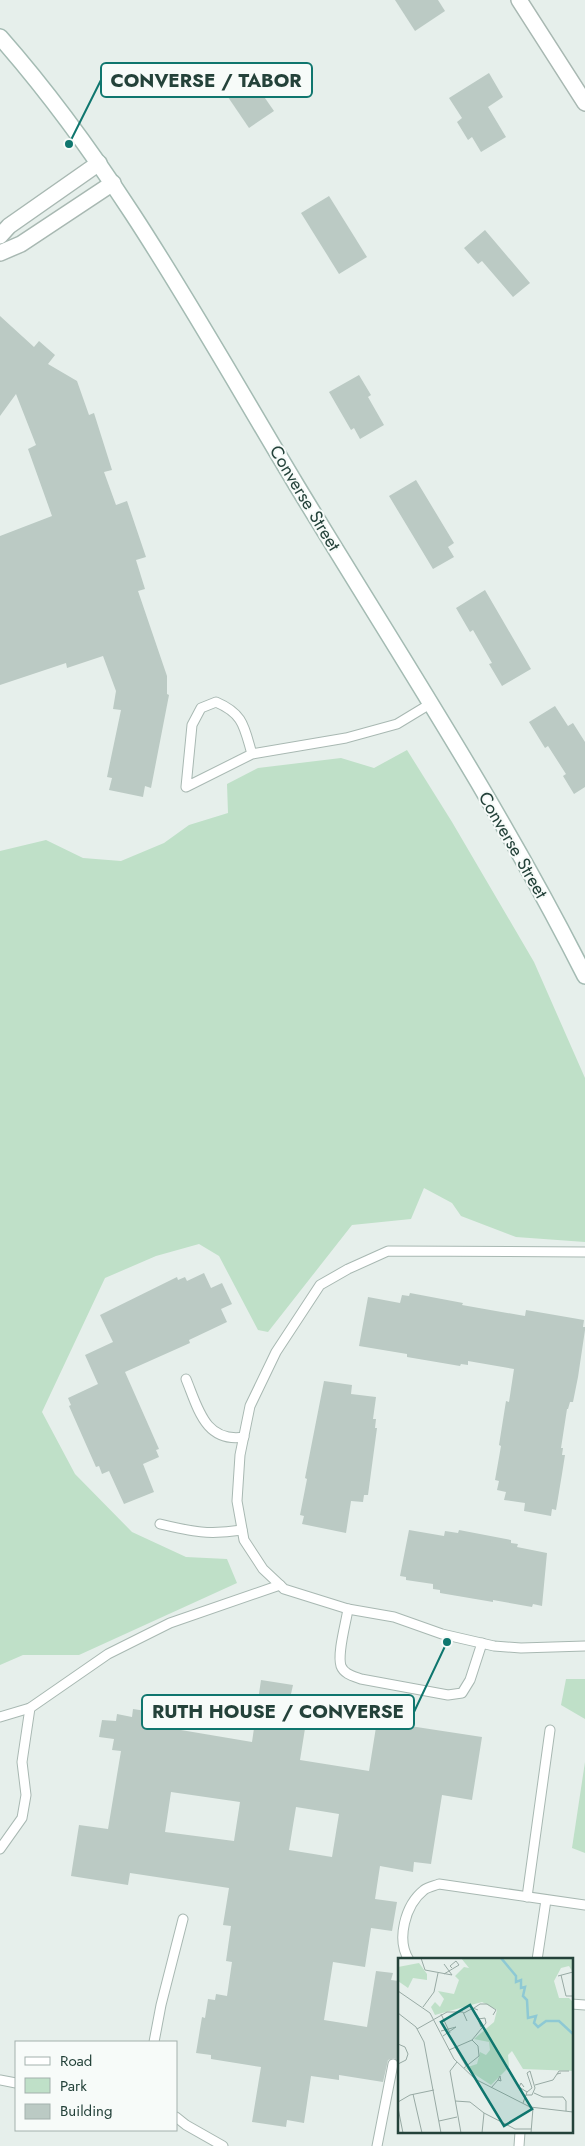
<svg xmlns="http://www.w3.org/2000/svg" width="585" height="2146" viewBox="0 0 585 2146" font-family="Jost,sans-serif">
	<style>
		.green { fill: #bfe0c8 }
		.building { fill: #bbcac4; fill-rule: evenodd }
		.lines { fill: none; stroke-linecap: round; stroke-linejoin: round }
		.lane-casing { stroke: #a8b8b2; stroke-width: 11 }
		.street-casing { stroke: #a8b8b2; stroke-width: 18 }
		.secondary-casing { stroke: #a4bbb3; stroke-width: 18 }
		.lane { stroke: #fff; stroke-width: 9 }
		.street { stroke: #fff; stroke-width: 15 }
		.secondary { stroke: #fff; stroke-width: 15 }
		.labels { text-anchor: middle; dominant-baseline: central; stroke-width: 4; stroke-linejoin: round; paint-order: stroke }
		.street-label { font-size: 18px; fill: #24423a; stroke: #f7fbf9 }
		.inset-river { fill: none; stroke: #8ec9d4; stroke-width: 2.5 }
		.inset-road { fill: none; stroke: #98aaa4; stroke-width: 1 }
		.view { fill: #0f766e; fill-opacity: 0.15; stroke: #0f766e; stroke-width: 2.5 }
		.inset-edge { fill: none; stroke: #24423a; stroke-width: 2.5 }
		.leader { fill: none; stroke: #0f766e; stroke-width: 2 }
		.callout-dot { fill: #0f766e; stroke: #f7fbf9; stroke-width: 2 }
		.callout { fill: #f7fbf9; stroke: #0f766e; stroke-width: 2 }
		.callout-label { font-size: 19px; text-anchor: middle; font-weight: bold; fill: #24423a }
	</style>
	<rect width="100%" height="100%" fill="#e6efeb"/>
	<!-- green -->
	<g class="green">
		<polygon points="407,750 452,822 534,962 585,1078 585,1242 516,1237 461,1216 452,1203 424,1188 411,1219 352,1225 268,1332 258,1330 219,1256 199,1244 156,1256 105,1278 42,1412 75,1474 132,1532 186,1557 227,1559 237,1583 79,1655 23,1655 0,1665 0,851 46,840 83,858 121,861 164,843 189,825 228,813 227,784 258,768 341,758 374,768"/>
		<polygon points="566,1679 585,1679 585,1719 561,1705"/>
		<polygon points="585,1762 585,1853 572,1848"/>
	</g>
	<!-- building -->
	<g class="building">
		<polygon points="395,0 438,0 445,11 415,31"/>
		<polygon points="240,62 274,111 249,128 215,78"/>
		<polygon points="489,73 503,97 488,107 506,137 481,152 472,137 468,140 457,122 462,118 449,98"/>
		<polygon points="329,196 367,257 339,274 301,213"/>
		<polygon points="485,230 530,283 513,297 482,261 478,264 464,248"/>
		<polygon points="0,316 34,347 39,341 55,355 48,364 77,381 89,415 94,413 112,470 104,472 116,505 127,501 146,557 136,560 145,589 138,591 167,676 167,694 169,695 151,788 145,786 143,797 109,790 112,778 107,777 121,710 113,709 116,691 103,656 67,668 66,663 0,685 0,536 52,516 28,449 36,445 16,394 0,416"/>
		<polygon points="359,375 371,395 368,397 384,425 360,439 354,428 351,430 329,392"/>
		<polygon points="416,480 454,543 448,547 454,557 433,569 389,496"/>
		<polygon points="485,590 531,669 502,686 489,664 492,663 473,630 470,632 456,608"/>
		<polygon points="555,706 568,726 573,723 585,742 585,787 574,794 563,776 566,774 548,746 545,748 529,722"/>
		<polygon points="204,1273 211,1288 222,1283 232,1304 221,1309 227,1322 189,1340 190,1343 125,1372 159,1449 156,1450 159,1457 143,1464 154,1492 124,1504 109,1471 102,1474 99,1466 96,1467 69,1406 71,1405 68,1398 98,1384 85,1355 113,1342 100,1315 177,1277 178,1280 185,1277 187,1281"/>
		<polygon points="410,1293 463,1303 462,1305 525,1316 526,1310 584,1320 583,1327 585,1327 585,1330 578,1377 573,1402 570,1402 568,1409 567,1409 561,1448 563,1448 562,1455 565,1455 562,1474 556,1510 552,1509 551,1516 524,1511 525,1503 504,1500 506,1492 497,1490 499,1481 495,1480 501,1446 499,1445 506,1401 509,1402 514,1369 468,1361 468,1365 461,1364 460,1366 407,1357 407,1354 359,1346 368,1297 400,1303 402,1295 409,1296"/>
		<polygon points="324,1381 352,1385 351,1394 376,1397 373,1419 376,1419 375,1428 377,1428 368,1495 364,1495 363,1502 351,1501 346,1533 302,1524 304,1516 300,1515 307,1479 305,1478"/>
		<polygon points="409,1530 444,1536 445,1531 458,1533 459,1530 511,1540 511,1543 518,1544 517,1547 547,1553 542,1606 533,1604 532,1607 493,1600 493,1602 440,1593 440,1590 433,1589 433,1584 406,1580 406,1577 400,1576"/>
		<path d="M261,1680L293,1685L291,1694L310,1697L300,1760L369,1771L377,1721L482,1737L472,1800L442,1795L431,1864L414,1862L413,1872L380,1866L375,1899L397,1902L392,1931L371,1928L365,1967L333,1962L324,2020L367,2027L376,1971L393,1973L391,1980L399,1981V2062L394,2058L388,2060L383,2082L339,2075V2080L311,2076L304,2123L287,2120L286,2127L252,2122L261,2067L211,2059V2055L196,2053L202,2017L205,2018L208,1999L215,2000L216,1994L227,1996L232,1962L226,1961L231,1926L223,1925L229,1888L130,1873L128,1885L71,1876L79,1825L108,1829L121,1751L112,1750L114,1739L99,1737L102,1720L116,1721L117,1714L132,1717L133,1709L146,1711L147,1705L166,1707L165,1715L177,1717L175,1729L252,1742ZM171,1792L240,1802L234,1841L165,1832ZM296,1807L339,1814L332,1857L289,1850Z"/>
	</g>
	<g class="lines">
		<defs>
			<g id="lane">
				<path d="M252,754L186,787L192,725L201,708L216,702C244,714 244,727 252,754L346,738L397,724L430,704"/>
				<path d="M186,1379C198,1408 205,1443 244,1437"/>
				<path d="M160,1524C193,1532 209,1535 242,1530"/>
				<polyline points="280,1585 284,1589 348,1609 394,1617 442,1634 494,1646 521,1648 585,1646"/>
				<path d="M348,1609C346,1623 337,1653 341,1666C344,1674 353,1676 361,1679L448,1695L462,1693L470,1680L482,1643"/>
				<polyline points="0,1717 30,1708 108,1654 170,1623 280,1585 263,1569 244,1540 237,1501 240,1455 250,1406 276,1352 320,1285 348,1269 388,1251 585,1252"/>
				<polyline points="0,1849 22,1818 26,1795 22,1762 30,1708"/>
				<polyline points="527,1897 550,1730"/>
				<path d="M409,1960C396,1940 405,1905 424,1890C428,1887 434,1886 439,1884L585,1905"/>
				<polyline points="537,1960 546,1900"/>
				<polyline points="571,2004 585,2005"/>
				<polyline points="154,2042 161,2005 183,1919"/>
				<polyline points="0,2080 16,2083"/>
				<polyline points="176,2117 186,2125 223,2146"/>
				<polyline points="377,2146 393,2064"/>
				<polyline points="519,2146 520,2132"/>
			</g>
			<g id="street">
				<polyline points="519,0 585,103"/>
				<polyline points="0,236 9,226 99,163"/>
				<polyline points="0,253 21,244 113,183"/>
			</g>
			<path id="secondary" d="M0,37C119,172 205,333 297,486C395,648 500,807 585,976"/>
		</defs>
		<!-- lane casing -->
		<use href="#lane" class="lane-casing"/>
		<!-- street casing -->
		<use href="#street" class="street-casing"/>
		<!-- secondary casing -->
		<use href="#secondary" class="secondary-casing"/>
		<!-- lane -->
		<use href="#lane" class="lane"/>
		<!-- street -->
		<use href="#street" class="street"/>
		<!-- secondary -->
		<use href="#secondary" class="secondary"/>
	</g>
	<g class="labels">
		<!-- street labels -->
		<g class="street-label">
			<text transform="translate(305 498) rotate(59)">Converse Street</text>
			<text transform="translate(513 845) rotate(60)">Converse Street</text>
		</g>
	</g>
	<!-- overview -->
	<g transform="translate(398 1958)">
		<rect width="175" height="175" fill="#e6efeb"/>
		<path d="M63,0H175L174,13L171,8L163,10L156,23L161,40H171L175,44V113L125,111L114,93L110,97L111,109L93,127L67,110L79,106L82,94L88,97L92,92L91,84L76,81L96,64L99,52L84,44L37,57L33,49L37,44L42,49L46,41L40,33L56,36L61,22L57,18L66,9L71,10ZM21,5L29,16V22L15,20L10,30L0,23V9Z" fill="#bfe0c8"/>
		<path class="inset-river" d="M103,0L118,18V24L123,22V30L127,29L125,38L129,42L130,60L138,58L136,65L140,69L148,63H161L175,76"/>
		<path class="inset-road" d="M23,0L27,12L54,17L46,6M46,16L61,7L58,3L52,8L54,10M163,17L168,38H175M160,18L175,14M0,33L32,55L56,101L77,121L132,149L175,154M25,49L36,34L40,15M76,50L82,46H89L98,52L95,57M0,55L18,69L26,84L43,175M66,55L75,50L80,52M43,56L52,75M19,71L49,54H65L69,63M43,73L58,69L45,78M0,86L7,89L10,96L8,102L0,106M57,89L68,108M51,92L74,82M59,104L52,113L63,175M66,110L81,98L80,88L74,82L88,65L87,60L80,61L83,69M163,115L159,116L161,113H171M137,127L155,122L159,116M93,130L100,122L103,123L102,118L100,122M129,134L134,130L129,115L132,113M136,135L145,139H165L168,143V153M15,136L24,175M128,137H134L137,130L132,113M57,143L72,144L86,155L117,171H133M0,144L12,137L36,132M125,145L129,134L121,129L123,125L126,129M0,150L5,175M41,163L59,159M84,175L86,155M133,175L135,150"/>
		<path class="view" d="M72,47L134,151L106,168L43,64Z"/>
		<rect width="175" height="175" class="inset-edge"/>
	</g>
	<!-- callouts -->
	<path class="leader" d="M69 144L101 80M447 1642L414 1712"/>
	<g class="callout-dot">
		<circle cx="69" cy="144" r="5"/>
		<circle cx="447" cy="1642" r="5"/>
	</g>
	<g class="callout">
		<rect x="101" y="63" width="211" height="34" rx="5"/>
		<rect x="142" y="1695" width="272" height="34" rx="5"/>
	</g>
	<g class="callout-label">
		<text x="206" y="87">CONVERSE / TABOR</text>
		<text x="278" y="1718">RUTH HOUSE / CONVERSE</text>
	</g>
	<!-- legend -->
	<rect x="15" y="2041" width="162" height="90" fill="#f7fbf9" stroke="#a3b1ad"/>
	<rect x="25" y="2057" width="25" height="8" fill="#ffffff" stroke="#a3b1ad"/>
	<text x="60" y="2066" font-size="15" fill="#24423a">Road</text>
	<rect x="25" y="2078" width="25" height="15" fill="#bfe0c8" stroke="#a3b1ad"/>
	<text x="60" y="2091" font-size="15" fill="#24423a">Park</text>
	<rect x="25" y="2104" width="25" height="15" fill="#bbcac4" stroke="#a3b1ad"/>
	<text x="60" y="2116" font-size="15" fill="#24423a">Building</text>
</svg>
